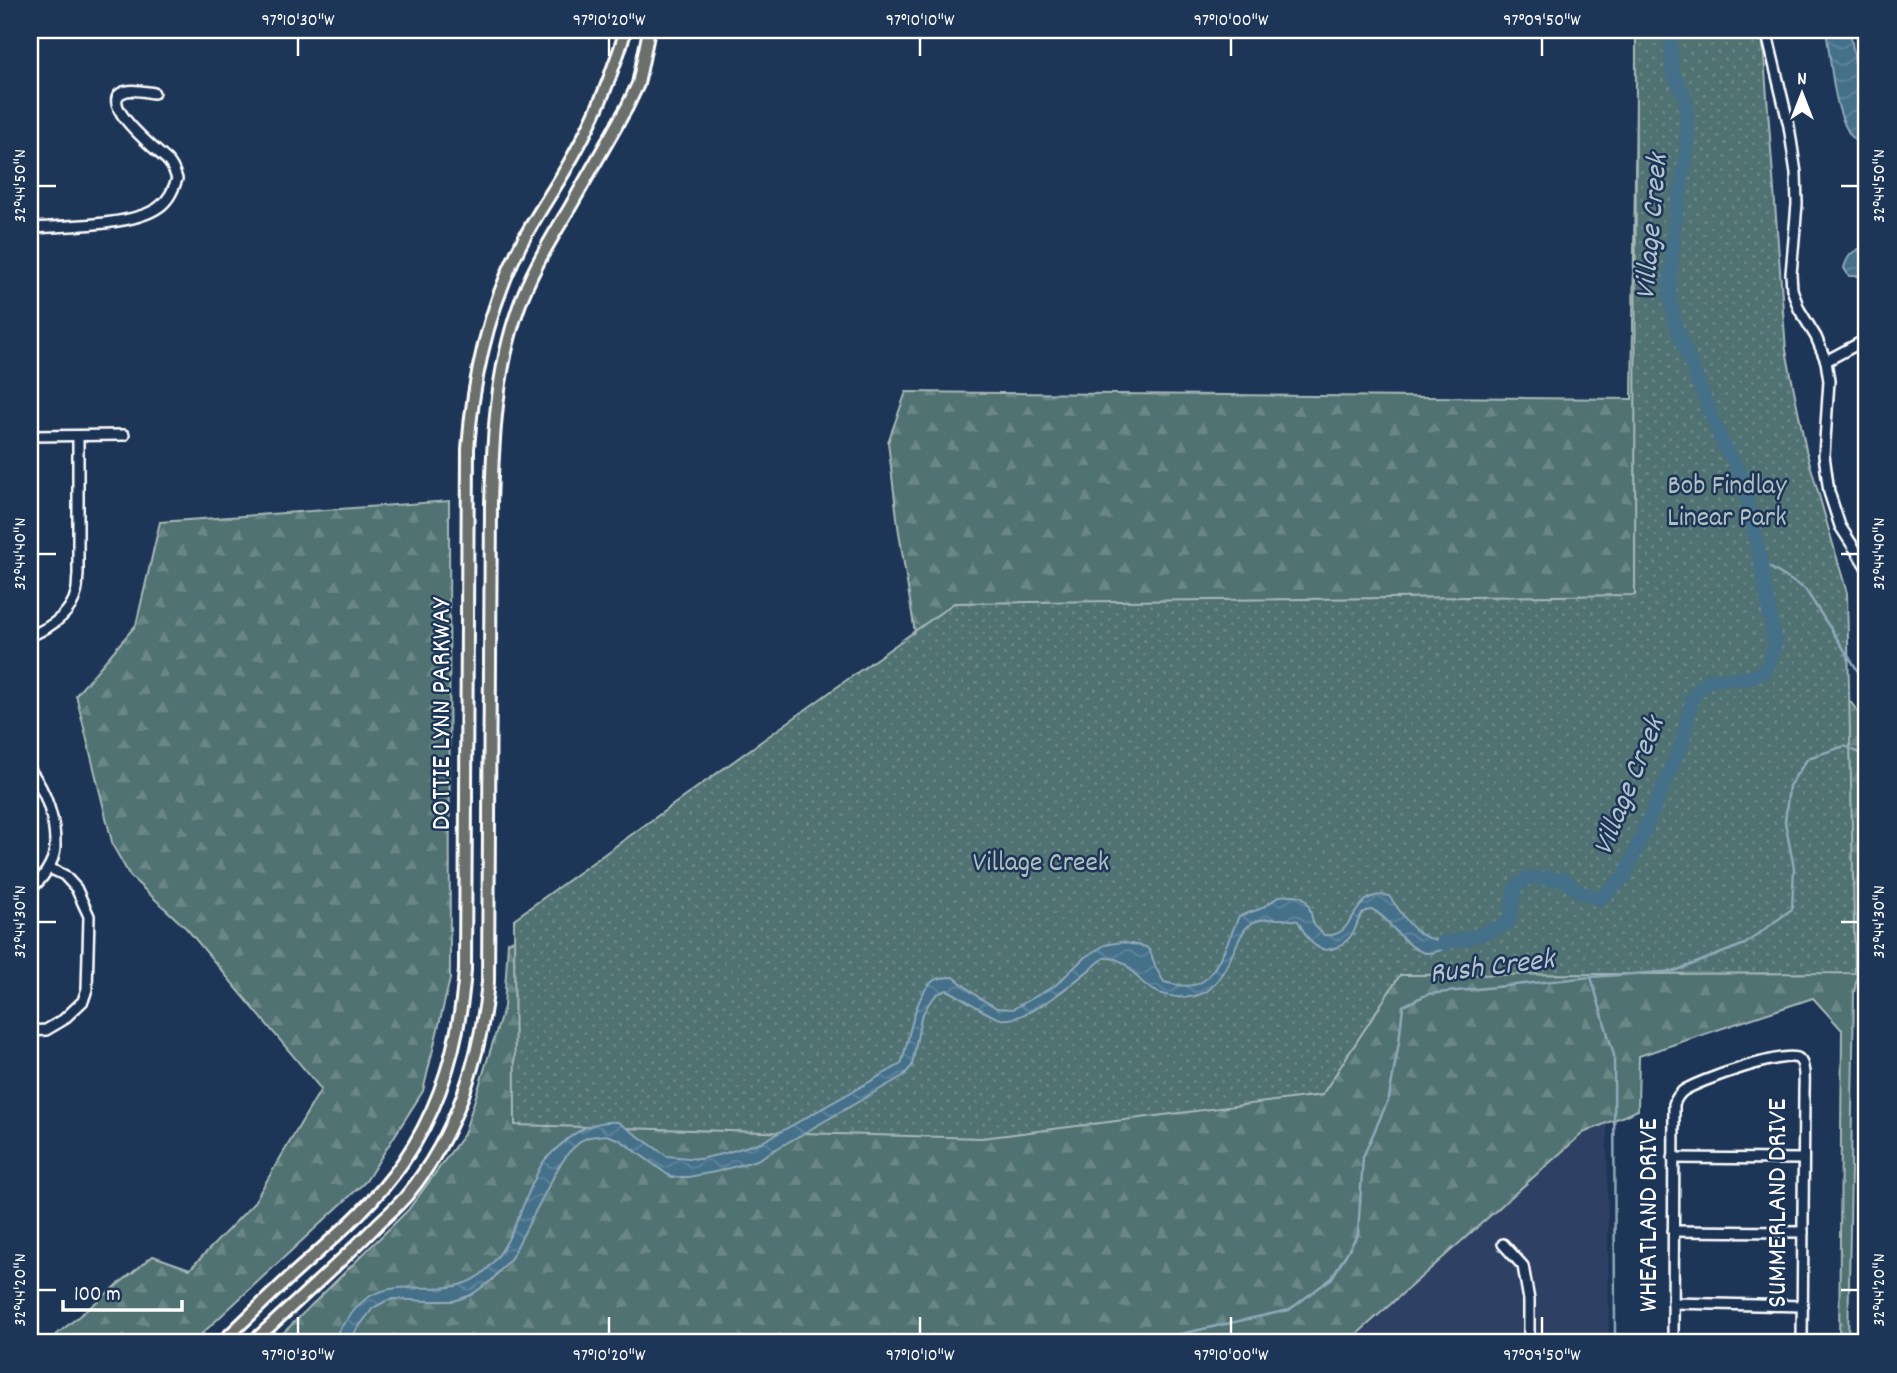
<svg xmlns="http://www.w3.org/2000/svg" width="1897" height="1373" viewBox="0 0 1897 1373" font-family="Dekko,sans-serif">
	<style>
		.built { fill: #2f4164 }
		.forest { fill: url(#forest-firs); stroke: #a8b8b8; stroke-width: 2 }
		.park { fill: url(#park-dots); stroke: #a8b8b8; stroke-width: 2 }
		.water { fill: url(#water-waves); stroke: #8fa9b9; stroke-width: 2 }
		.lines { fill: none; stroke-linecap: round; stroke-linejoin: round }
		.stream { stroke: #8fa9b9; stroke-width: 2.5 }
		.river { stroke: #446f8a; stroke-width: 14 }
		.minor-casing { stroke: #fff; stroke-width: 14 }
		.major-casing { stroke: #fff; stroke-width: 16 }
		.minor { stroke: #1d3557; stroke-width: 9 }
		.major { stroke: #6c706d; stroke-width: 10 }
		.ticks { fill: none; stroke: #fff; stroke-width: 2.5 }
		.labels { text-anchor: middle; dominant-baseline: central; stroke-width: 5; stroke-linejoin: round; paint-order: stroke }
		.park-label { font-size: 28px; fill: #b1c0c0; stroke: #1d3557 }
		.street-label { font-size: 28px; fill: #fff; stroke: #1d3557 }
		.water-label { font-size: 30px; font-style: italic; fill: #b4c5d0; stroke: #1d3557 }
		.neatline { fill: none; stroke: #fff; stroke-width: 2.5 }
		.ticks-label { font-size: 18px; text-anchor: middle; fill: #fff }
	</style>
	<defs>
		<pattern id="forest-firs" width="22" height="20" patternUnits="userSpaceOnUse" patternTransform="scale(1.75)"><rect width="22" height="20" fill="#517272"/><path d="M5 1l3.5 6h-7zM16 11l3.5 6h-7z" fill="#6b8787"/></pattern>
		<pattern id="park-dots" width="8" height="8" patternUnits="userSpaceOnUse" patternTransform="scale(1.75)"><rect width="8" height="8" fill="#517272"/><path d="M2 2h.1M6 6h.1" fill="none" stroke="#6b8787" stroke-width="1.8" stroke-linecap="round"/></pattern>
		<pattern id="water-waves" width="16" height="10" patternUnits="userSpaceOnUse" patternTransform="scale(1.75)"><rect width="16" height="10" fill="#446f8a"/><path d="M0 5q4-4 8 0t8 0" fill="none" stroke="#60859c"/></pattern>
	</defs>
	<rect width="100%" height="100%" fill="#1d3557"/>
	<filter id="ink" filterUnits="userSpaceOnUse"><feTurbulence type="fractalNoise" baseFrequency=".0143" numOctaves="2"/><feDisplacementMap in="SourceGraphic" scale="14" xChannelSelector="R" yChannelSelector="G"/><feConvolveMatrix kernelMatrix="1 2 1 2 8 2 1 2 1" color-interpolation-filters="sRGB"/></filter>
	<g filter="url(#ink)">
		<!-- built -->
		<polygon class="built" points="1607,1123 1609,1343 1347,1343 1583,1133"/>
		<!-- forest -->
		<g class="forest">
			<polygon points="1637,30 1790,629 1867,722 1867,927 1854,993 1848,1343 1839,1343 1842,1030 1813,998 1639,1056 1638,1110 1583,1133 1347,1343 518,1343 502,1340 482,1343 273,1343 408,1210 464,1134 504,1007 508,942 637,899 919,658 898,526 888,442 906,392 1632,399"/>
			<polygon points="449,501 450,979 423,1091 366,1181 192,1343 46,1343 153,1256 190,1269 253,1204 321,1089 187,929 130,876 113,846 76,695 136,625 160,522"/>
		</g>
		<!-- park -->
		<polygon class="park" points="1636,30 1762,30 1786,350 1806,450 1847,593 1855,973 1400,975 1322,1095 982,1138 515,1125 514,919 954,603 1635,595"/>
		<!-- water -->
		<g class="water">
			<path d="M1826,30H1850L1862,106L1867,114V154C1861,147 1854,140 1849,133C1833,107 1831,60 1826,30Z"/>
			<path d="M1867,245V273L1860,276H1849L1844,268C1848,253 1854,251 1867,245Z"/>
			<path d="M1292,895C1313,895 1308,913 1315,926C1317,928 1322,933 1324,935C1358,939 1349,889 1389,896C1413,928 1417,945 1462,940C1452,944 1438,954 1426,953C1406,950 1382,910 1372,910C1359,909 1358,925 1353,933C1349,939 1343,944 1337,947C1317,957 1306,937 1298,921C1232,910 1248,937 1219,978C1215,984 1209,991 1203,993C1187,1001 1161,997 1147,986C1130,974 1129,957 1104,958C1084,974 1027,1024 1001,1019C985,1015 962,996 947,990L937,994L929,1003L921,1017L912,1066L903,1076L757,1160L715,1172L688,1177H671L620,1140L606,1135L589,1137L582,1140L569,1152L558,1168L511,1258L492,1280L471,1295L454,1301H426L394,1299L386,1301L373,1308L347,1343H330C339,1330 354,1307 367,1298C405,1273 451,1306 488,1268C515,1240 523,1198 542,1164C545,1158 551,1154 556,1149C574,1132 592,1120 618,1122L667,1156L700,1159L726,1153L764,1141L901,1064C909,1042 914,995 933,981C939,977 947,977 954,977L978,997L997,1008L1013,1009L1056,985L1085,957L1105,945L1121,942L1146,947L1150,951L1156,968L1164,982C1176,985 1192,989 1203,981C1217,972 1232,932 1239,916L1260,909L1280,896Z"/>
		</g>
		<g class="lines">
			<!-- stream -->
			<g class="stream">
				<polyline points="1761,562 1805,589 1867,685"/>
				<polyline points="1591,977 1614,1055 1615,1343"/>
				<polyline points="1148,1343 1176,1335 1289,1310 1332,1278 1358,1234 1363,1157 1389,1098 1399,1042 1403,1006 1428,994 1591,977 1675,971 1745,944 1792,909 1794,868 1785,822 1789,786 1808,758 1845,746 1867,757"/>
			</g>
			<!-- river -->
			<path class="river" d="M1443,943C1466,939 1489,934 1509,922L1515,887L1528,878L1563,879L1580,892L1600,899L1624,877L1682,743L1693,696L1709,680L1750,678L1766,671L1775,644L1761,562L1742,477L1722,442L1675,324L1669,293L1675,221L1687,151L1686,100L1672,71L1670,30"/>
			<defs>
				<g id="minor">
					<polyline points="1766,30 1789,126 1796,173 1797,204 1791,274 1792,289 1799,309 1816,337 1826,361 1829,381 1824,455 1829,492 1840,526 1867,568"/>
					<path d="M30,228C62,226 134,226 159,207C169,200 173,190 177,179C175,172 173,166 167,160C160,153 91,99 127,91C135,89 146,92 154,93"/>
					<polyline points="1826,361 1867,339"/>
					<polyline points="30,436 124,435"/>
					<path d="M30,636C49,628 71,614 76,593C78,587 77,580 78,575V436"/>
					<path d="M30,770C46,791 56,821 55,848C54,862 42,881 30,889"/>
					<polyline points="30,1031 46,1030 63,1020 83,1001 87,989 89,916 76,888 64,875 49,868"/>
					<polyline points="1673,1158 1803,1159"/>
					<polyline points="1673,1231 1803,1232"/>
					<polyline points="1503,1244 1523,1266 1529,1300 1529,1343"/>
					<polyline points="1673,1303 1803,1306"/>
					<path d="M1673,1343L1674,1104C1676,1099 1678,1095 1683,1091C1697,1081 1788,1049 1799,1059C1806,1065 1804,1084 1804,1092L1802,1343"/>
				</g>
				<g id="major">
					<path d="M221,1343C247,1319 272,1293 299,1269C336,1236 375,1203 403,1162C443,1104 460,1039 465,970L468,449C473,377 488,309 521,244C535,217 552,193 567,167C586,134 602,101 614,65C618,54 623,42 625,30"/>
					<path d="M252,1343C293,1304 337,1266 377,1225C387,1215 398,1206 407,1195C456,1136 481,1057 488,982L491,504C493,438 496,372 518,309C530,273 550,241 569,209C588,175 608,141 627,107L638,84L649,30"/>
				</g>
			</defs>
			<!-- minor casing -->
			<use href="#minor" class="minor-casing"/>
			<!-- major casing -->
			<use href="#major" class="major-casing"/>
			<!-- minor -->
			<use href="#minor" class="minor"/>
			<!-- major -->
			<use href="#major" class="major"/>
		</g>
	</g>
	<!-- ticks -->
	<path class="ticks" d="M298,38V56M609,38V56M920,38V56M1231,38V56M1542,38V56M38,186H56M1841,186H1858M38,554H56M1841,554H1858M38,922H56M1841,922H1858M38,1290H56M1841,1290H1858M298,1317V1334M609,1317V1334M920,1317V1334M1231,1317V1334M1542,1317V1334"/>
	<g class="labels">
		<!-- park labels -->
		<g class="park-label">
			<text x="1727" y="488">Bob Findlay<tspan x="1727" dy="32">Linear Park</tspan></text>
			<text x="1041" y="865">Village Creek</text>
		</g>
		<!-- street labels -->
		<g class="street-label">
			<text transform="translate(444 714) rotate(-90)">DOTTIE LYNN PARKWAY</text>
			<text transform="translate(1780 1203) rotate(-90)">SUMMERLAND DRIVE</text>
			<text transform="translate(1651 1215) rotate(-90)">WHEATLAND DRIVE</text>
		</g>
		<!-- water labels -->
		<g class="water-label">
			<text transform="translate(1654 227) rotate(-85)">Village Creek</text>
			<text transform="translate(1631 787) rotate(-68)">Village Creek</text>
			<text transform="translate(1492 969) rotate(-7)">Rush Creek</text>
		</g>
	</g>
	<!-- margin -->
	<rect width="1897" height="1373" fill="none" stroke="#1d3557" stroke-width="77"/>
	<!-- north arrow -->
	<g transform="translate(1802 94)" stroke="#1d3557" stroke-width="5" paint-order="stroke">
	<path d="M0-5L12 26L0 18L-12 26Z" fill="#ffffff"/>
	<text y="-10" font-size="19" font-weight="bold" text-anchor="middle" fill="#ffffff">N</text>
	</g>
	<!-- scale -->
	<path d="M63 1300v10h119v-10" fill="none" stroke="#ffffff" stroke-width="3.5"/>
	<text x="74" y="1300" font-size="21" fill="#ffffff" stroke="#1d3557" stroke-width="5" paint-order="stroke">100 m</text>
	<rect x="38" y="38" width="1820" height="1296" class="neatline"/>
	<g class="ticks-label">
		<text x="298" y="25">97°10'30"W</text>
		<text x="609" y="25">97°10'20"W</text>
		<text x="920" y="25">97°10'10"W</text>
		<text x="1231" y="25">97°10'00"W</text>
		<text x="1542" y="25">97°09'50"W</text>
		<text transform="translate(19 186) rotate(-90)" y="6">32°44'50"N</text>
		<text transform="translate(1878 186) rotate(-90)" y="6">32°44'50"N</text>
		<text transform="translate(19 554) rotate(-90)" y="6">32°44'40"N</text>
		<text transform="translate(1878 554) rotate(-90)" y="6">32°44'40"N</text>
		<text transform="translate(19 922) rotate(-90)" y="6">32°44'30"N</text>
		<text transform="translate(1878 922) rotate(-90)" y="6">32°44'30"N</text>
		<text transform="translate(19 1290) rotate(-90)" y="6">32°44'20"N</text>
		<text transform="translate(1878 1290) rotate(-90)" y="6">32°44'20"N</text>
		<text x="298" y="1360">97°10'30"W</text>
		<text x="609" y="1360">97°10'20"W</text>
		<text x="920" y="1360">97°10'10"W</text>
		<text x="1231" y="1360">97°10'00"W</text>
		<text x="1542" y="1360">97°09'50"W</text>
	</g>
</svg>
